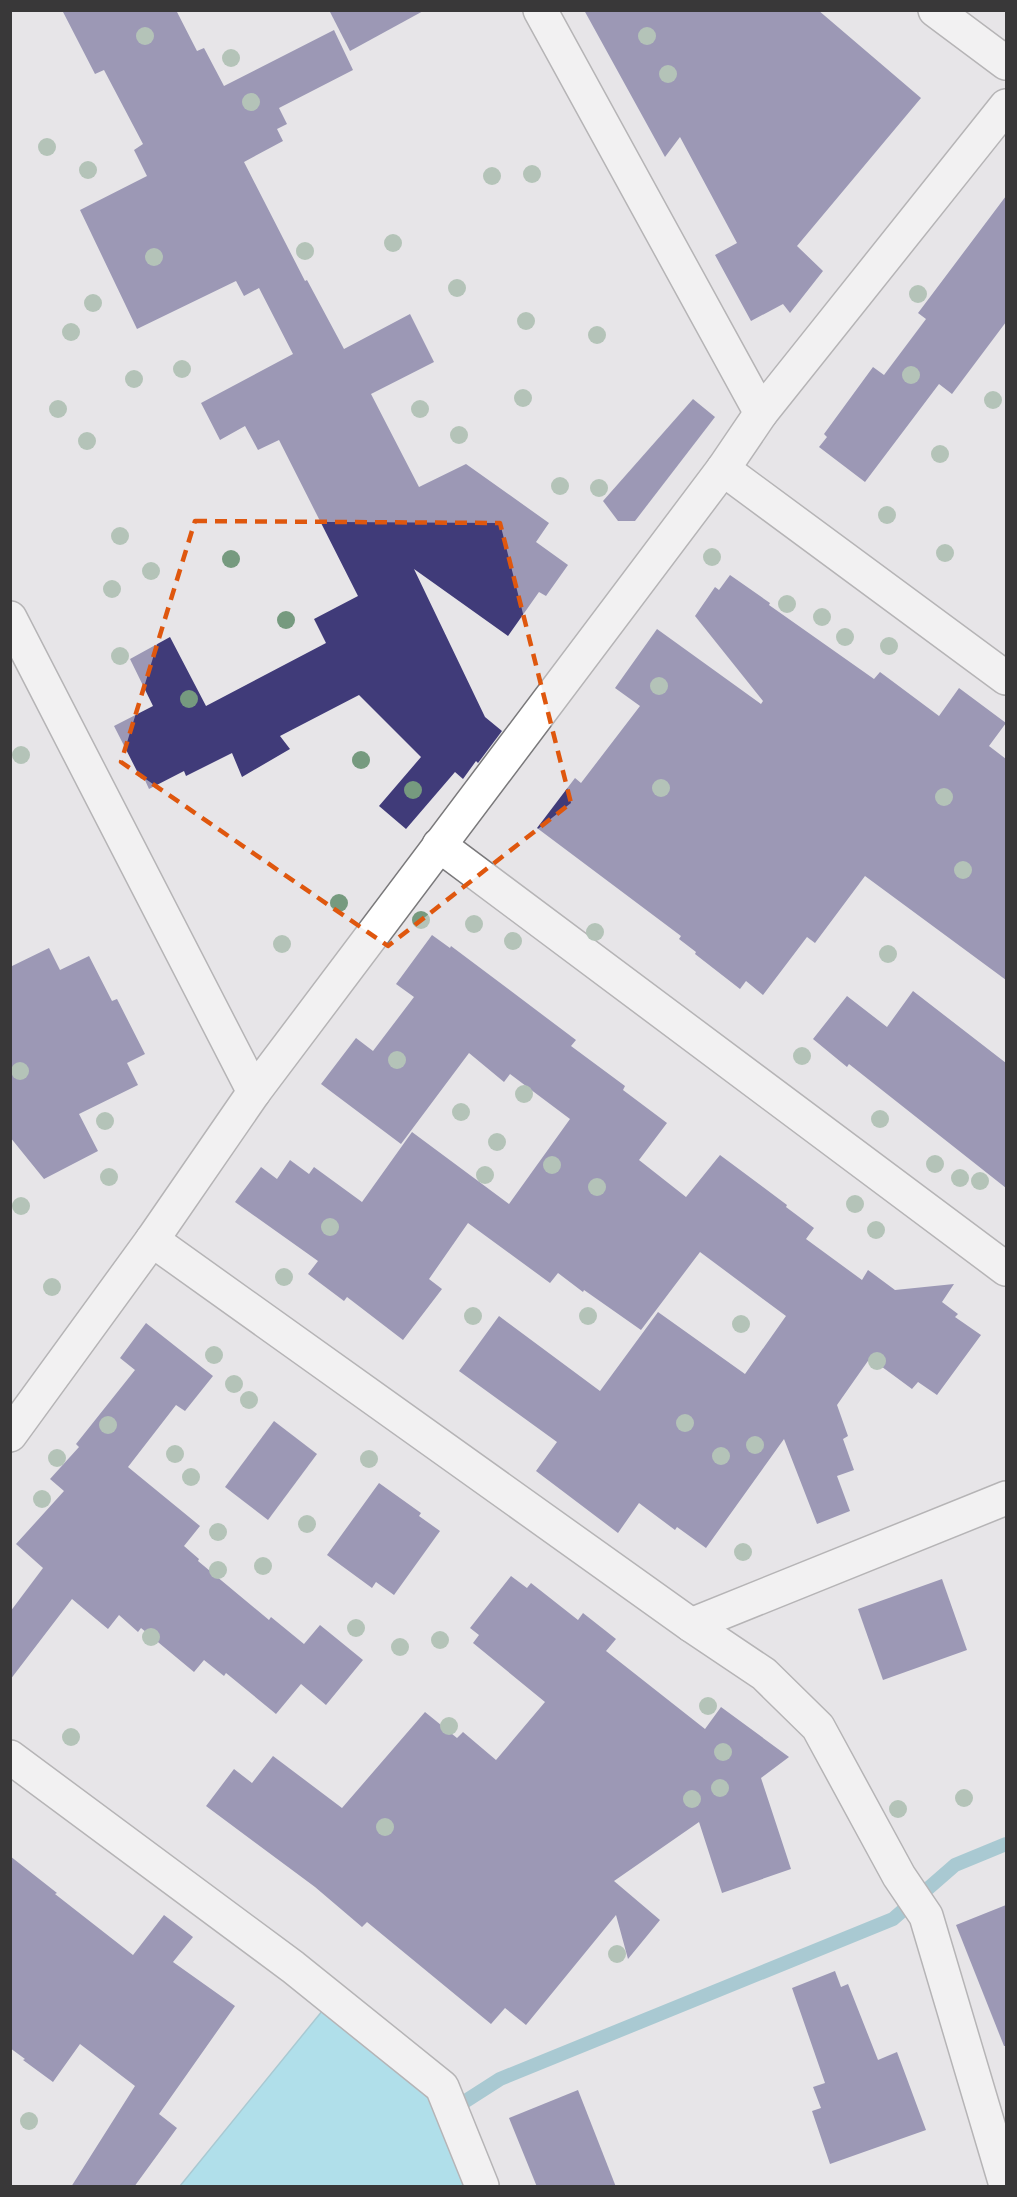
<svg xmlns="http://www.w3.org/2000/svg" width="1017" height="2197" font-family="'Roboto Condensed',sans-serif">
	<style>
		.water { fill: #6ed7ee; stroke: #5ea7b8; stroke-width: 1.5 }
		.lines { fill: none; stroke-linecap: round; stroke-linejoin: round }
		.stream { stroke: #5ea7b8; stroke-width: 14 }
		.building { fill: #403b79 }
		.street-casing { stroke: #7a797b; stroke-width: 36 }
		.street { stroke: #fff; stroke-width: 33 }
		.tree { fill: #769a7f }
		.marked { fill: none; stroke: #df570e; stroke-width: 4.5; stroke-dasharray: 12 8; stroke-linejoin: round }
	</style>
	<rect width="100%" height="100%" fill="#e7e5e8"/>
	<path class="water" d="M 327,2005 L 432,2092 L 470,2186 L 180,2186 Z"/>
	<g class="lines">
		<path class="stream" d="M 450,2111 L 500,2079 L 893,1919 L 955,1865 L 1006,1844"/>
	</g>
	<g class="building">
		<path d="M 62,10 L 176,10 L 197,51 L 204,48 L 224,86 L 334,30 L 353,70 L 279,108 L 287,124 L 277,129 L 283,141 L 244,162 L 305,281 L 307,280 L 344,349 L 410,314 L 434,362 L 371,394 L 419,487 L 466,464 L 549,523 L 536,542 L 568,565 L 546,596 L 539,592 L 508,636 L 414,569 L 485,717 L 502,731 L 478,763 L 476,761 L 463,779 L 455,772 L 406,829 L 379,806 L 421,757 L 359,695 L 280,736 L 290,749 L 242,777 L 232,753 L 186,776 L 184,771 L 149,789 L 144,778 L 141,779 L 114,726 L 153,706 L 130,659 L 170,637 L 206,706 L 326,643 L 314,619 L 358,596 L 279,440 L 258,450 L 245,426 L 220,440 L 201,403 L 293,354 L 259,288 L 244,296 L 236,281 L 137,329 L 80,210 L 147,176 L 134,150 L 143,144 L 104,70 L 95,74 Z"/>
		<path d="M 329,10 L 425,10 L 350,51 Z"/>
		<path d="M 584,10 L 818,10 L 921,98 L 797,246 L 823,271 L 790,313 L 783,304 L 751,321 L 715,255 L 737,243 L 680,137 L 665,157 Z"/>
		<path d="M 1006,196 L 1006,322 L 952,394 L 939,384 L 865,482 L 819,447 L 827,437 L 824,434 L 873,367 L 884,375 L 926,319 L 918,313 Z"/>
		<path d="M 693,399 L 715,417 L 635,521 L 618,521 L 603,501 Z"/>
		<path d="M 730,575 L 770,603 L 769,605 L 874,679 L 880,672 L 939,716 L 959,688 L 1006,723 L 989,746 L 1006,759 L 1006,980 L 865,876 L 815,943 L 807,937 L 763,995 L 746,981 L 740,989 L 695,954 L 696,952 L 679,939 L 681,936 L 537,828 L 575,778 L 581,783 L 640,706 L 615,688 L 657,629 L 761,704 L 763,701 L 695,616 L 715,587 L 719,590 Z"/>
		<path d="M 432,935 L 450,948 L 451,946 L 576,1040 L 571,1046 L 625,1086 L 623,1090 L 667,1123 L 639,1160 L 686,1197 L 720,1155 L 787,1205 L 786,1207 L 814,1228 L 806,1239 L 862,1280 L 868,1270 L 895,1290 L 954,1284 L 942,1302 L 958,1314 L 955,1317 L 981,1335 L 937,1395 L 918,1382 L 912,1389 L 870,1358 L 837,1405 L 848,1436 L 843,1439 L 854,1470 L 837,1476 L 850,1511 L 817,1524 L 784,1439 L 706,1548 L 677,1527 L 675,1530 L 639,1503 L 618,1533 L 536,1471 L 557,1442 L 459,1371 L 499,1316 L 600,1391 L 658,1312 L 745,1374 L 786,1316 L 700,1252 L 641,1330 L 584,1290 L 583,1292 L 558,1273 L 550,1283 L 468,1223 L 429,1279 L 442,1289 L 403,1340 L 347,1297 L 344,1301 L 308,1274 L 318,1261 L 235,1202 L 261,1167 L 277,1179 L 290,1160 L 309,1174 L 314,1167 L 362,1202 L 412,1132 L 509,1204 L 570,1119 L 510,1074 L 504,1082 L 469,1053 L 401,1144 L 321,1084 L 356,1038 L 373,1051 L 414,997 L 396,984 Z"/>
		<path d="M 49,948 L 60,970 L 89,956 L 112,1001 L 117,999 L 145,1054 L 127,1063 L 138,1085 L 79,1114 L 98,1151 L 44,1179 L 10,1137 L 10,967 Z"/>
		<path d="M 913,991 L 1006,1063 L 1006,1188 L 849,1064 L 847,1067 L 813,1039 L 847,996 L 887,1027 Z"/>
		<path d="M 146,1323 L 213,1376 L 185,1411 L 176,1405 L 128,1467 L 200,1526 L 184,1546 L 199,1559 L 198,1561 L 269,1620 L 271,1617 L 304,1644 L 320,1625 L 363,1660 L 326,1705 L 301,1684 L 276,1714 L 226,1673 L 224,1676 L 204,1660 L 194,1672 L 141,1628 L 138,1632 L 119,1615 L 108,1629 L 72,1599 L 10,1680 L 10,1612 L 43,1568 L 16,1544 L 64,1491 L 50,1479 L 79,1447 L 76,1444 L 135,1370 L 120,1358 Z"/>
		<path d="M 274,1421 L 317,1454 L 268,1520 L 225,1487 Z"/>
		<path d="M 379,1483 L 421,1513 L 419,1516 L 440,1531 L 394,1595 L 376,1582 L 372,1588 L 327,1555 Z"/>
		<path d="M 511,1576 L 527,1588 L 531,1583 L 578,1620 L 583,1613 L 616,1639 L 606,1651 L 705,1729 L 721,1707 L 789,1757 L 761,1778 L 791,1869 L 722,1893 L 699,1822 L 614,1881 L 660,1920 L 628,1959 L 616,1915 L 526,2025 L 505,2008 L 491,2024 L 367,1922 L 362,1927 L 315,1887 L 206,1806 L 234,1769 L 252,1783 L 273,1756 L 342,1808 L 425,1712 L 457,1738 L 463,1732 L 496,1760 L 545,1702 L 473,1643 L 479,1635 L 470,1628 Z"/>
		<path d="M 942,1579 L 967,1650 L 883,1680 L 858,1609 Z"/>
		<path d="M 10,1856 L 57,1893 L 55,1894 L 133,1955 L 164,1915 L 193,1937 L 173,1962 L 235,2006 L 159,2114 L 177,2128 L 134,2187 L 71,2187 L 135,2086 L 80,2044 L 53,2082 L 23,2060 L 25,2059 L 10,2048 Z"/>
		<path d="M 1006,1905 L 1006,2046 L 1004,2046 L 956,1925 Z"/>
		<path d="M 835,1971 L 841,1987 L 848,1984 L 878,2060 L 897,2052 L 926,2130 L 830,2164 L 812,2111 L 821,2108 L 813,2087 L 825,2083 L 792,1988 Z"/>
		<path d="M 578,2090 L 616,2187 L 537,2187 L 509,2118 Z"/>
	</g>
	<g class="lines">
		<defs>
			<g id="street">
				<path d="M 540,10 L 761,413"/>
				<path d="M 935,10 L 1006,63"/>
				<path d="M 723,469 L 1006,678"/>
				<path d="M 10,618 L 254,1092"/>
				<path d="M 439,845 L 1006,1269"/>
				<path d="M 152,1240 L 691,1625 L 764,1674 L 818,1727 L 899,1876 L 926,1916 L 1006,2185"/>
				<path d="M 10,1435 L 152,1240 L 254,1092 L 723,469 L 761,413 L 1006,106"/>
				<path d="M 691,1625 L 1006,1498"/>
				<path d="M 10,1757 L 293,1967 L 442,2087 L 482,2186"/>
			</g>
		</defs>
		<use href="#street" class="street-casing"/>
		<use href="#street" class="street"/>
	</g>
	<g class="tree">
		<circle cx="145" cy="36" r="9"/>
		<circle cx="647" cy="36" r="9"/>
		<circle cx="231" cy="58" r="9"/>
		<circle cx="668" cy="74" r="9"/>
		<circle cx="251" cy="102" r="9"/>
		<circle cx="47" cy="147" r="9"/>
		<circle cx="88" cy="170" r="9"/>
		<circle cx="532" cy="174" r="9"/>
		<circle cx="492" cy="176" r="9"/>
		<circle cx="393" cy="243" r="9"/>
		<circle cx="305" cy="251" r="9"/>
		<circle cx="154" cy="257" r="9"/>
		<circle cx="457" cy="288" r="9"/>
		<circle cx="918" cy="294" r="9"/>
		<circle cx="93" cy="303" r="9"/>
		<circle cx="526" cy="321" r="9"/>
		<circle cx="71" cy="332" r="9"/>
		<circle cx="597" cy="335" r="9"/>
		<circle cx="182" cy="369" r="9"/>
		<circle cx="911" cy="375" r="9"/>
		<circle cx="134" cy="379" r="9"/>
		<circle cx="523" cy="398" r="9"/>
		<circle cx="993" cy="400" r="9"/>
		<circle cx="58" cy="409" r="9"/>
		<circle cx="420" cy="409" r="9"/>
		<circle cx="459" cy="435" r="9"/>
		<circle cx="87" cy="441" r="9"/>
		<circle cx="940" cy="454" r="9"/>
		<circle cx="560" cy="486" r="9"/>
		<circle cx="599" cy="488" r="9"/>
		<circle cx="887" cy="515" r="9"/>
		<circle cx="120" cy="536" r="9"/>
		<circle cx="945" cy="553" r="9"/>
		<circle cx="712" cy="557" r="9"/>
		<circle cx="231" cy="559" r="9"/>
		<circle cx="151" cy="571" r="9"/>
		<circle cx="112" cy="589" r="9"/>
		<circle cx="787" cy="604" r="9"/>
		<circle cx="822" cy="617" r="9"/>
		<circle cx="286" cy="620" r="9"/>
		<circle cx="845" cy="637" r="9"/>
		<circle cx="889" cy="646" r="9"/>
		<circle cx="120" cy="656" r="9"/>
		<circle cx="659" cy="686" r="9"/>
		<circle cx="189" cy="699" r="9"/>
		<circle cx="21" cy="755" r="9"/>
		<circle cx="361" cy="760" r="9"/>
		<circle cx="661" cy="788" r="9"/>
		<circle cx="413" cy="790" r="9"/>
		<circle cx="944" cy="797" r="9"/>
		<circle cx="963" cy="870" r="9"/>
		<circle cx="339" cy="903" r="9"/>
		<circle cx="421" cy="920" r="9"/>
		<circle cx="474" cy="924" r="9"/>
		<circle cx="595" cy="932" r="9"/>
		<circle cx="513" cy="941" r="9"/>
		<circle cx="282" cy="944" r="9"/>
		<circle cx="888" cy="954" r="9"/>
		<circle cx="802" cy="1056" r="9"/>
		<circle cx="397" cy="1060" r="9"/>
		<circle cx="20" cy="1071" r="9"/>
		<circle cx="524" cy="1094" r="9"/>
		<circle cx="461" cy="1112" r="9"/>
		<circle cx="880" cy="1119" r="9"/>
		<circle cx="105" cy="1121" r="9"/>
		<circle cx="497" cy="1142" r="9"/>
		<circle cx="935" cy="1164" r="9"/>
		<circle cx="552" cy="1165" r="9"/>
		<circle cx="485" cy="1175" r="9"/>
		<circle cx="109" cy="1177" r="9"/>
		<circle cx="960" cy="1178" r="9"/>
		<circle cx="980" cy="1181" r="9"/>
		<circle cx="597" cy="1187" r="9"/>
		<circle cx="855" cy="1204" r="9"/>
		<circle cx="21" cy="1206" r="9"/>
		<circle cx="330" cy="1227" r="9"/>
		<circle cx="876" cy="1230" r="9"/>
		<circle cx="284" cy="1277" r="9"/>
		<circle cx="52" cy="1287" r="9"/>
		<circle cx="473" cy="1316" r="9"/>
		<circle cx="588" cy="1316" r="9"/>
		<circle cx="741" cy="1324" r="9"/>
		<circle cx="214" cy="1355" r="9"/>
		<circle cx="877" cy="1361" r="9"/>
		<circle cx="234" cy="1384" r="9"/>
		<circle cx="249" cy="1400" r="9"/>
		<circle cx="685" cy="1423" r="9"/>
		<circle cx="108" cy="1425" r="9"/>
		<circle cx="755" cy="1445" r="9"/>
		<circle cx="175" cy="1454" r="9"/>
		<circle cx="721" cy="1456" r="9"/>
		<circle cx="57" cy="1458" r="9"/>
		<circle cx="369" cy="1459" r="9"/>
		<circle cx="191" cy="1477" r="9"/>
		<circle cx="42" cy="1499" r="9"/>
		<circle cx="307" cy="1524" r="9"/>
		<circle cx="218" cy="1532" r="9"/>
		<circle cx="743" cy="1552" r="9"/>
		<circle cx="263" cy="1566" r="9"/>
		<circle cx="218" cy="1570" r="9"/>
		<circle cx="356" cy="1628" r="9"/>
		<circle cx="151" cy="1637" r="9"/>
		<circle cx="440" cy="1640" r="9"/>
		<circle cx="400" cy="1647" r="9"/>
		<circle cx="708" cy="1706" r="9"/>
		<circle cx="449" cy="1726" r="9"/>
		<circle cx="71" cy="1737" r="9"/>
		<circle cx="723" cy="1752" r="9"/>
		<circle cx="720" cy="1788" r="9"/>
		<circle cx="964" cy="1798" r="9"/>
		<circle cx="692" cy="1799" r="9"/>
		<circle cx="898" cy="1809" r="9"/>
		<circle cx="385" cy="1827" r="9"/>
		<circle cx="617" cy="1954" r="9"/>
		<circle cx="29" cy="2121" r="9"/>
	</g>
	<path d="M0 0H1017V2197H0ZM 195,521 L 500,523 L 571,803 L 388,946 L 121,762 Z" fill="#e7e5e8" fill-opacity=".55" fill-rule="evenodd"/>
	<path class="marked" d="M 195,521 L 500,523 L 571,803 L 388,946 L 121,762 Z"/>
	<rect width="1017" height="2197" fill="none" stroke="#393839" stroke-width="24"/>
</svg>
